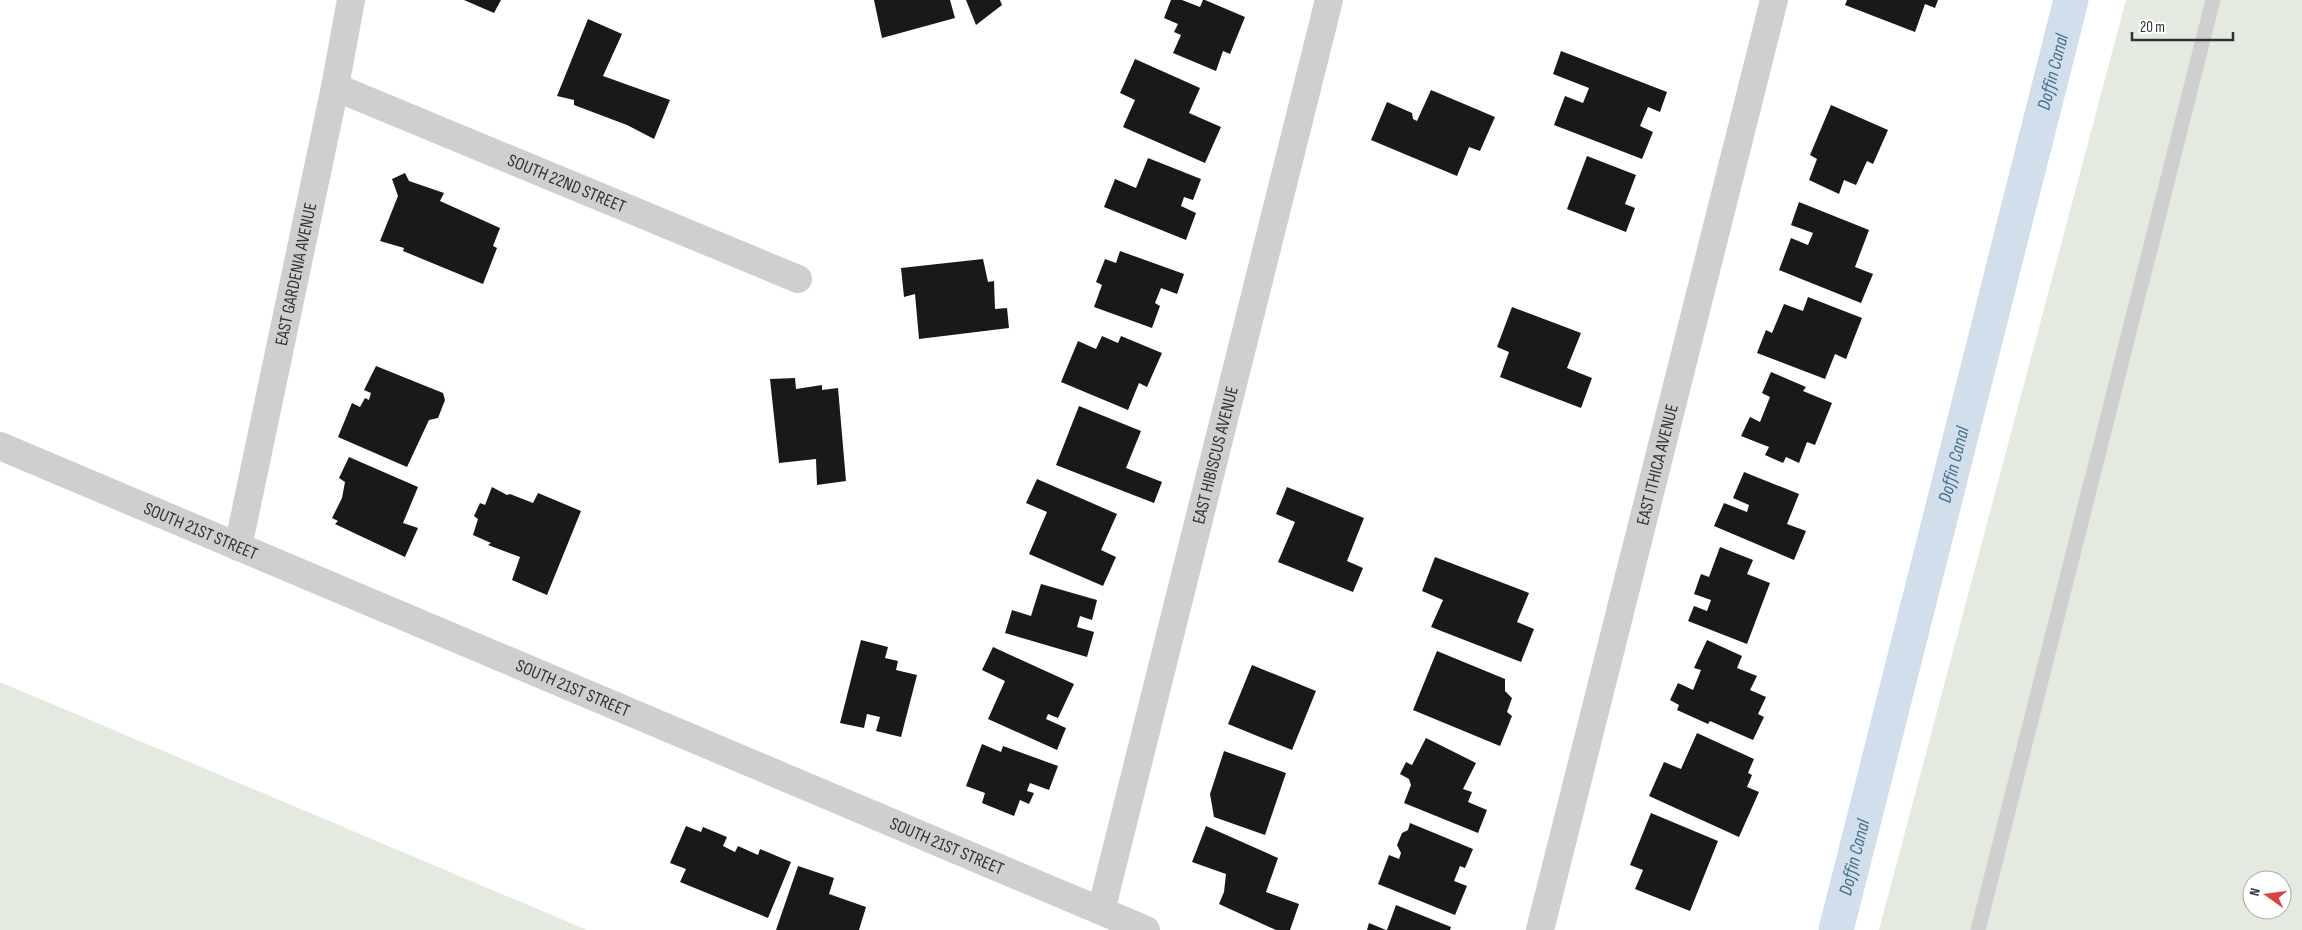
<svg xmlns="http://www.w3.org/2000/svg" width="2302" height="930" font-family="'Sofia Sans Condensed',sans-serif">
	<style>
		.green { fill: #e4eadf; fill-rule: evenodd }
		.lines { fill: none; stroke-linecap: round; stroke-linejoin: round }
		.canal { stroke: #d0dfeb; stroke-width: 35 }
		.building { fill: #191919 }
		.lane { stroke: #cfcfcf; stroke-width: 15 }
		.street { stroke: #cfcfcf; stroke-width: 28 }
		.labels { text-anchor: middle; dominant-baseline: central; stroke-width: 5; stroke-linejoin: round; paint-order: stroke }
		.street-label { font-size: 18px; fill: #323232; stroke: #fff }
		.water-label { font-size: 19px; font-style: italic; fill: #446f90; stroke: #fff }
	</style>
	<rect width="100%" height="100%" fill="#fff"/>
	<g class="green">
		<path d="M 2126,0 L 2302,0 L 2302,930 L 1879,930 ZM 2252,880 L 2282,880 L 2282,910 L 2252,910 Z"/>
		<path d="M 0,682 L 587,930 L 0,930 Z"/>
	</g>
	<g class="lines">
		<path class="canal" id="s1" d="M 1836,930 L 2071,0"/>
	</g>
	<g class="building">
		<path d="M 464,0 L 501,0 L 494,13 Z"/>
		<path d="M 874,0 L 950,0 L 955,18 L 882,38 Z"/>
		<path d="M 966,0 L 1000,0 L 1002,5 L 976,25 Z"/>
		<path d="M 1171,0 L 1182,0 L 1200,7 L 1203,0 L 1205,0 L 1245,17 L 1230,54 L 1223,51 L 1216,71 L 1173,53 L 1181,35 L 1174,32 L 1178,24 L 1164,18 Z"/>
		<path d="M 1847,0 L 1938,0 L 1935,8 L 1925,4 L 1915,32 L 1845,5 Z"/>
		<path d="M 588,19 L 622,34 L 603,76 L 670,100 L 654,139 L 627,125 L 574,105 L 574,100 L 557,96 Z"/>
		<path d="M 1561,51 L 1667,92 L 1660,112 L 1648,107 L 1640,126 L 1653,132 L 1642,159 L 1554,125 L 1565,96 L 1583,103 L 1589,88 L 1553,74 Z"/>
		<path d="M 1135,59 L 1200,88 L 1189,113 L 1221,127 L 1205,163 L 1123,127 L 1135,100 L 1120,93 Z"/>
		<path d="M 1431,90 L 1495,117 L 1480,151 L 1469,147 L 1457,176 L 1371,140 L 1387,102 L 1412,113 L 1413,119 L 1417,121 Z"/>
		<path d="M 1831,105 L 1888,130 L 1873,164 L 1867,161 L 1856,185 L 1844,180 L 1839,194 L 1809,180 L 1817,159 L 1810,155 Z"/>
		<path d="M 1587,156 L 1636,175 L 1625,204 L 1635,208 L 1626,232 L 1567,209 Z"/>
		<path d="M 1148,158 L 1201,179 L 1193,200 L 1184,197 L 1181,206 L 1196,213 L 1186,240 L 1104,207 L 1115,179 L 1136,188 Z"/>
		<path d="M 405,173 L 409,181 L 444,193 L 440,201 L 500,228 L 493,246 L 497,248 L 483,284 L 403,251 L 404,248 L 380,241 L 398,196 L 392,179 Z"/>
		<path d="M 1799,202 L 1869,230 L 1855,267 L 1873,274 L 1861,303 L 1779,270 L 1791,238 L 1808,245 L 1813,233 L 1791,225 Z"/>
		<path d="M 1120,251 L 1184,274 L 1177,294 L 1161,288 L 1155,303 L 1160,306 L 1152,328 L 1094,307 L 1102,285 L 1096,282 L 1105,259 L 1116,263 Z"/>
		<path d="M 983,259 L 988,282 L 994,281 L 995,309 L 1007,308 L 1009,328 L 919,339 L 915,294 L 904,297 L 901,268 Z"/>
		<path d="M 1808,297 L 1862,318 L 1846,359 L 1835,354 L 1825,379 L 1757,353 L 1766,330 L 1772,333 L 1784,304 L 1803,311 Z"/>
		<path d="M 1512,307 L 1581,333 L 1567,368 L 1592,378 L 1581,408 L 1500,377 L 1509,352 L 1497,347 Z"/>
		<path d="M 1102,336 L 1118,343 L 1121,336 L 1162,353 L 1147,387 L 1139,383 L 1128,410 L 1061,382 L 1078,341 L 1096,349 Z"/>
		<path d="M 376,366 L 443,393 L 445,400 L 438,418 L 429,420 L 407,467 L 338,437 L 352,403 L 360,407 L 365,398 L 369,400 L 371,393 L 364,390 Z"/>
		<path d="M 1771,372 L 1806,387 L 1803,391 L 1832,403 L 1815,445 L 1807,442 L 1799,463 L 1786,457 L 1783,463 L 1765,455 L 1769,447 L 1741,436 L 1750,417 L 1760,422 L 1770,397 L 1762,393 Z"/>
		<path d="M 795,378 L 796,389 L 822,385 L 822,390 L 838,388 L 846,481 L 817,485 L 816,459 L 779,463 L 770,379 Z"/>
		<path d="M 1079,406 L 1141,431 L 1126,468 L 1162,482 L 1154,503 L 1056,465 Z"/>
		<path d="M 349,457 L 418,487 L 403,523 L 418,528 L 405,557 L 335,524 L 338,521 L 332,518 L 342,498 L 345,482 L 339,478 Z"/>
		<path d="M 1744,472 L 1799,494 L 1787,524 L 1806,531 L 1794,560 L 1714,526 L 1724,503 L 1747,512 L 1749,505 L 1733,498 Z"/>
		<path d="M 1037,479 L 1117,514 L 1101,550 L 1116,557 L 1103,586 L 1029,554 L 1047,512 L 1026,503 Z"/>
		<path d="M 492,487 L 507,495 L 510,494 L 533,503 L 538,493 L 581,511 L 547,595 L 512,580 L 520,557 L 488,545 L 491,543 L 473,535 L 478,519 L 474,516 L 480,503 L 485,505 Z"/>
		<path d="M 1287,487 L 1364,518 L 1347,561 L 1363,568 L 1353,592 L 1278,562 L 1295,522 L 1276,514 Z"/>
		<path d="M 1720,547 L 1753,560 L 1747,574 L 1770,583 L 1747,644 L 1688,621 L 1694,606 L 1707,611 L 1711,600 L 1694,594 L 1701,574 L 1709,577 Z"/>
		<path d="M 1435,557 L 1529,593 L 1517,622 L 1534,629 L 1521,662 L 1431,627 L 1443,600 L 1422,591 Z"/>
		<path d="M 1041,584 L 1097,600 L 1092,620 L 1080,616 L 1077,627 L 1094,632 L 1087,657 L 1005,633 L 1012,610 L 1031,616 Z"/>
		<path d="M 861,640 L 888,647 L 885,658 L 898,661 L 896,670 L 917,675 L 901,737 L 876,731 L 880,717 L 867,714 L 864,728 L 840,723 Z"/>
		<path d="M 1707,640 L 1742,656 L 1737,668 L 1757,676 L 1750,690 L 1766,697 L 1758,714 L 1764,717 L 1753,740 L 1710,721 L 1708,724 L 1677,710 L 1679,705 L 1670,700 L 1678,683 L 1693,690 L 1701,670 L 1694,668 Z"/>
		<path d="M 993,647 L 1074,684 L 1058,718 L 1048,714 L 1046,719 L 1066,728 L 1057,750 L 988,719 L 1005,681 L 982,670 Z"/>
		<path d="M 1437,651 L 1505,679 L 1505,691 L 1512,698 L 1507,712 L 1512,716 L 1500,746 L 1413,710 Z"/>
		<path d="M 1252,665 L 1316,691 L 1292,750 L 1228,724 Z"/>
		<path d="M 1697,733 L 1754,759 L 1748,773 L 1752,775 L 1747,787 L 1759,792 L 1739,837 L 1649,796 L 1664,762 L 1681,769 Z"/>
		<path d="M 1426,738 L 1476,763 L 1463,789 L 1472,792 L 1468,802 L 1487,810 L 1478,833 L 1404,803 L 1411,785 L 1409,779 L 1400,774 L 1406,762 L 1412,765 Z"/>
		<path d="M 982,744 L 1001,752 L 1003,746 L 1058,766 L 1049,790 L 1030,783 L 1027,791 L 1034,793 L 1029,804 L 1020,800 L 1014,816 L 982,803 L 985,793 L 966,786 Z"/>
		<path d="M 1224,751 L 1286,773 L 1265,835 L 1214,817 L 1210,794 Z"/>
		<path d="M 1651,813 L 1718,841 L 1690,911 L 1635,889 L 1643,870 L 1630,865 Z"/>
		<path d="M 1410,823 L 1473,849 L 1465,868 L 1460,866 L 1454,881 L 1467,886 L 1455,915 L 1378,884 L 1389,855 L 1399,859 L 1401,853 L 1397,845 L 1402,833 L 1408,830 Z"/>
		<path d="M 686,826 L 701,832 L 703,827 L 727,837 L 723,846 L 735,852 L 738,846 L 758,855 L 760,849 L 791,862 L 768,918 L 680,882 L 686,869 L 670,863 Z"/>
		<path d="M 1206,826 L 1278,858 L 1266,892 L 1299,904 L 1290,930 L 1276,930 L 1219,904 L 1224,892 L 1226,874 L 1192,862 Z"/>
		<path d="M 798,866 L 834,878 L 829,894 L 866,907 L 859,930 L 776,930 Z"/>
		<path d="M 1396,905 L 1451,927 L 1450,930 L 1387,930 Z"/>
		<path d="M 1369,923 L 1386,930 L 1367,930 Z"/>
	</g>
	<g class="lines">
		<path class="lane" d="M 1978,930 L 2213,0"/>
		<g class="street">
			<path id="s2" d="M 335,87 L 798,279"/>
			<path id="s3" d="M 0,446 L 1146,930"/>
			<path id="s4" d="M 238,547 L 335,87 L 351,0"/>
			<path id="s5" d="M 1101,911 L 1329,0"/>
			<path id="s6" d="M 1540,930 L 1774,0"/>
		</g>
	</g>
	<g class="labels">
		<g class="street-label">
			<text stroke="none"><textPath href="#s2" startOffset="251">SOUTH 22ND STREET</textPath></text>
			<text stroke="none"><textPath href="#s4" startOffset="279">EAST GARDENIA AVENUE</textPath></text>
			<text stroke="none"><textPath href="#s5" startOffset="470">EAST HIBISCUS AVENUE</textPath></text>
			<text stroke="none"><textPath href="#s6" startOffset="480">EAST ITHICA AVENUE</textPath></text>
			<text stroke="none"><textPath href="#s3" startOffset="218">SOUTH 21ST STREET</textPath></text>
			<text stroke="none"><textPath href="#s3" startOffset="622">SOUTH 21ST STREET</textPath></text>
			<text stroke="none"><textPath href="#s3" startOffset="1028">SOUTH 21ST STREET</textPath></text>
		</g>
		<g class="water-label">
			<text stroke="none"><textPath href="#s1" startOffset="885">Doffin Canal</textPath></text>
			<text stroke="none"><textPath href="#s1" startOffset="480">Doffin Canal</textPath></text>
			<text stroke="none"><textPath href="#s1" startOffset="75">Doffin Canal</textPath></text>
		</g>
	</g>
	<g transform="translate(2267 895) rotate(284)"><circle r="24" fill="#ffffff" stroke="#adadad"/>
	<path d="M0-4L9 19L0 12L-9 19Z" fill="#da4346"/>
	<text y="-8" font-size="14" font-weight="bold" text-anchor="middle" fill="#323232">N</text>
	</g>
	<path d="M2132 32v8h101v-8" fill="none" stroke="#323232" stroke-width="2.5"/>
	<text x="2140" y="32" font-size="15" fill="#323232" stroke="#ffffff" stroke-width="4" paint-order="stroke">20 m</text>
</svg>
